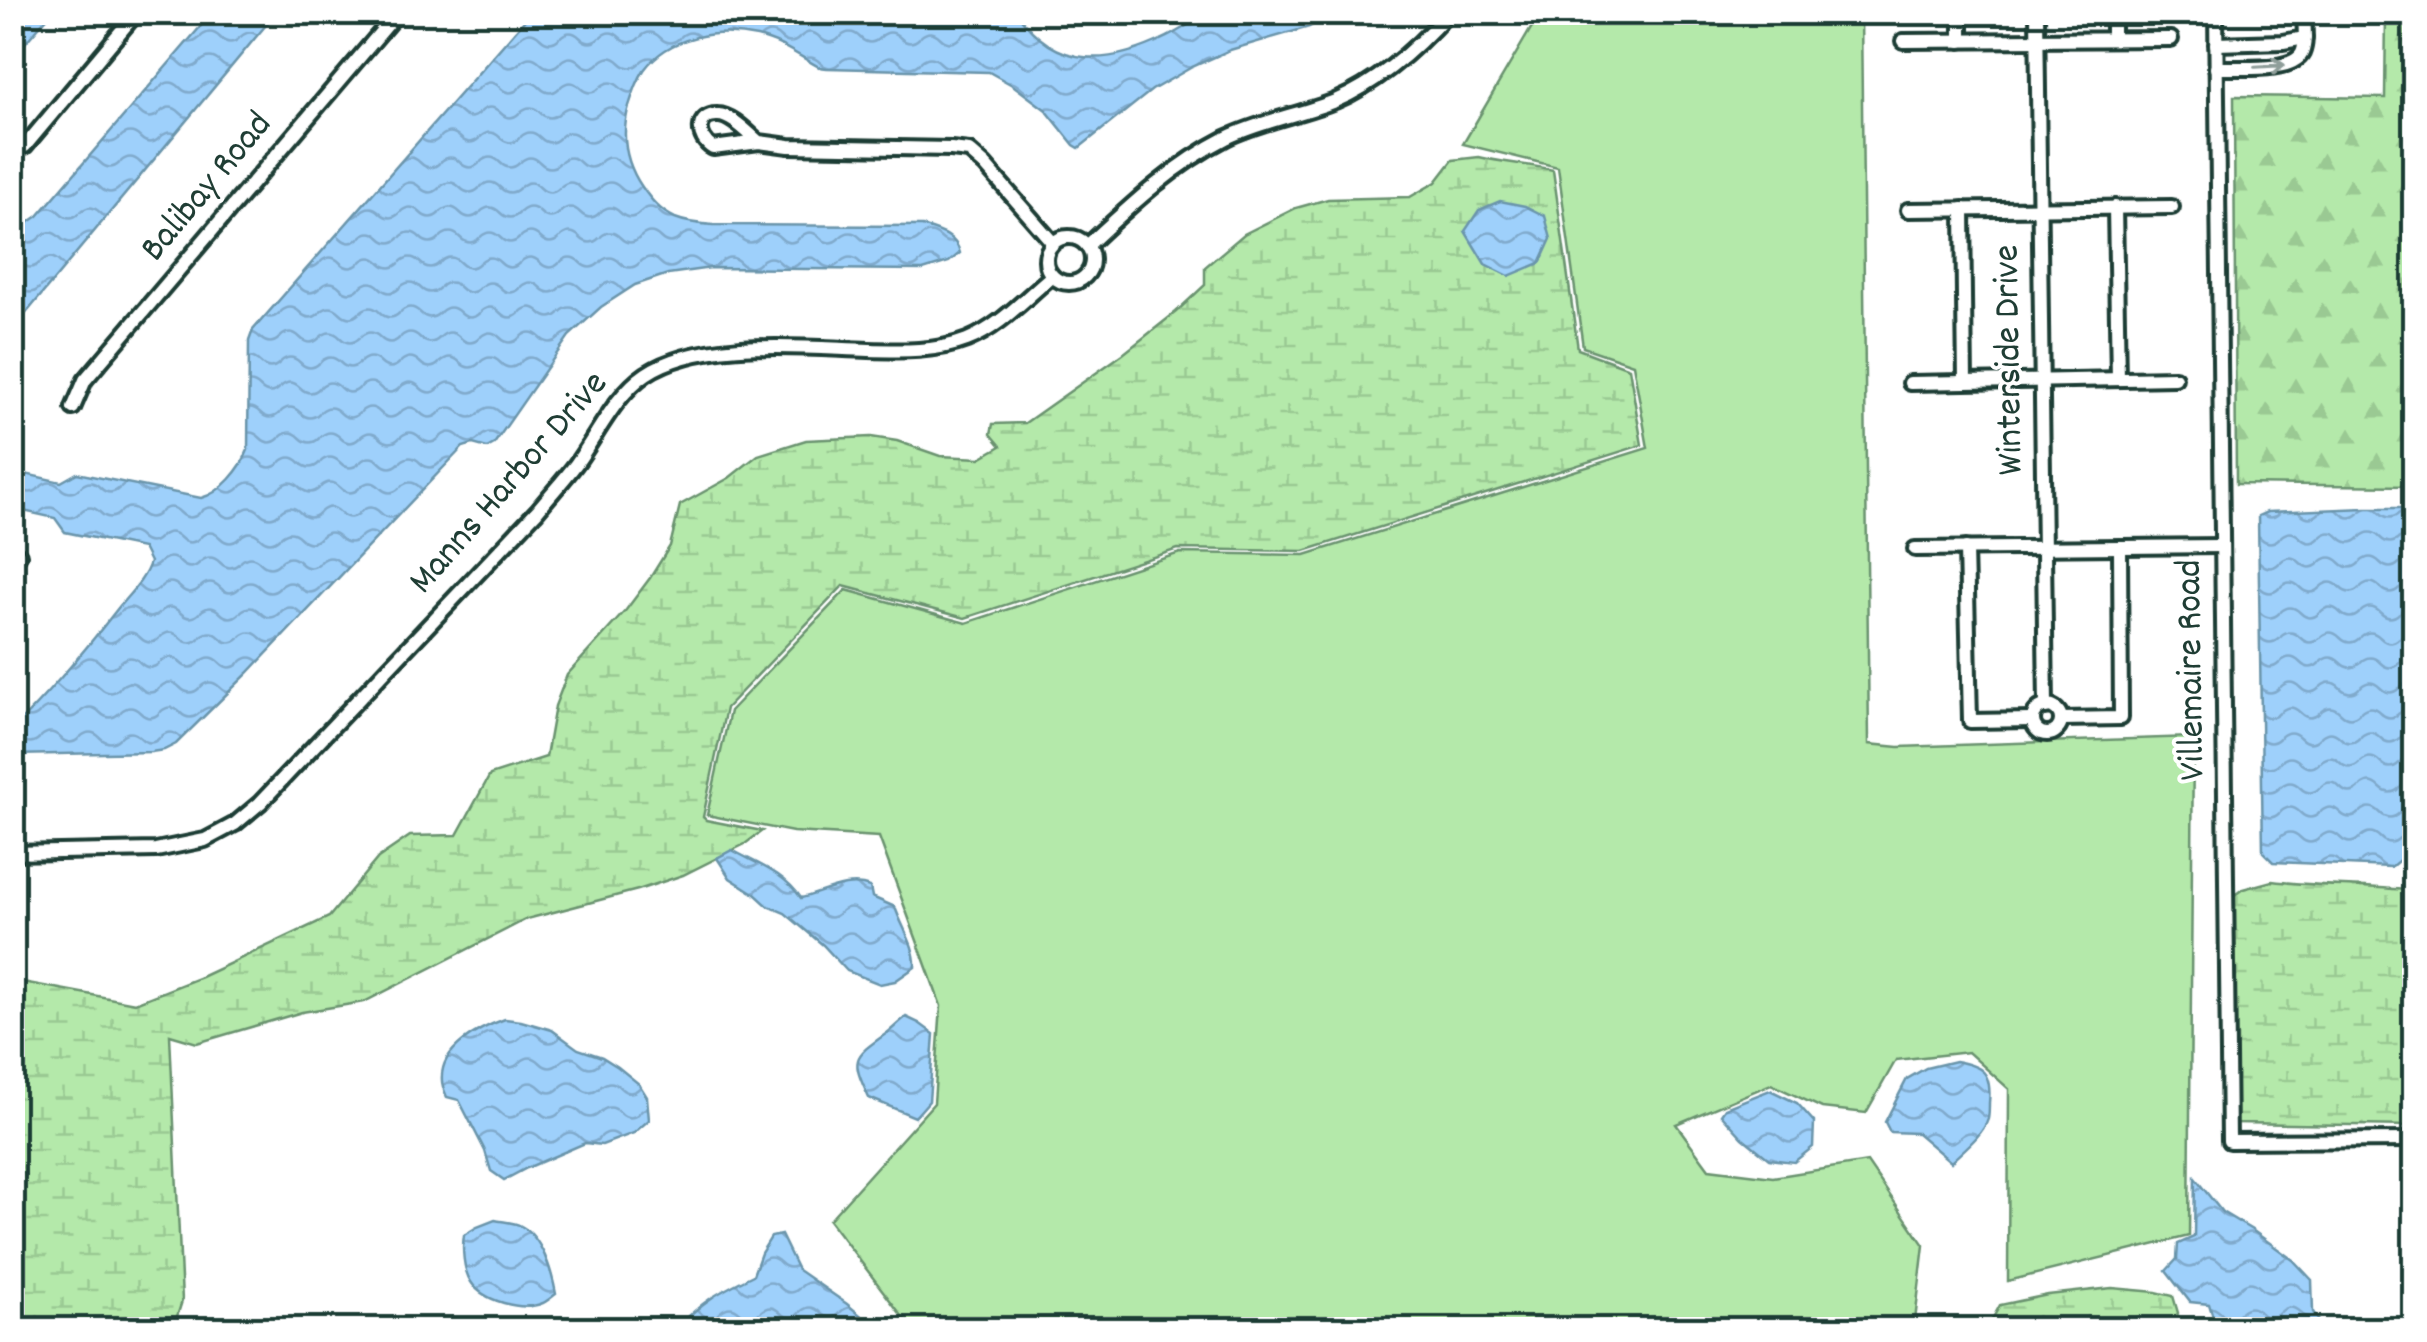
<svg xmlns="http://www.w3.org/2000/svg" width="2427" height="1342" font-family="Dekko,sans-serif">
	<style>
		.grass { fill: #b4e9aa; stroke: #6a936f; stroke-width: 2.5 }
		.forest { fill: url(#forest-firs); stroke: #6a936f; stroke-width: 2.5 }
		.wetland { fill: url(#wetland-marsh); stroke: #6a936f; stroke-width: 2.5 }
		.water { fill: url(#water-waves); stroke: #6b95ab; stroke-width: 2.5 }
		.lines { fill: none; stroke-linecap: round; stroke-linejoin: round }
		.minor-casing { stroke: #1f3d34; stroke-width: 20 }
		.minor { stroke: #fff; stroke-width: 12 }
		.oneway { stroke: #8f9e9a }
		.labels { text-anchor: middle; dominant-baseline: central; stroke-width: 8; stroke-linejoin: round; paint-order: stroke }
		.street-label { font-size: 38px; fill: #1f3d34; stroke: #fff }
	</style>
	<defs>
		<pattern id="forest-firs" width="22" height="20" patternUnits="userSpaceOnUse" patternTransform="scale(2.5)"><rect width="22" height="20" fill="#b4e9aa"/><path d="M5 1l3.5 6h-7zM16 11l3.5 6h-7z" fill="#9ac993"/></pattern>
		<pattern id="wetland-marsh" width="20" height="14" patternUnits="userSpaceOnUse" patternTransform="scale(2.5)"><rect width="20" height="14" fill="#b4e9aa"/><path d="M1 5h8M5 5V1M11 12h8M15 12V8" fill="none" stroke="#9ac993"/></pattern>
		<pattern id="water-waves" width="16" height="10" patternUnits="userSpaceOnUse" patternTransform="scale(2.5)"><rect width="16" height="10" fill="#9ed0fb"/><path d="M0 5q4-4 8 0t8 0" fill="none" stroke="#80aacc"/></pattern>
	</defs>
	<rect width="100%" height="100%" fill="#fff"/>
	<filter id="ink" filterUnits="userSpaceOnUse"><feTurbulence type="fractalNoise" baseFrequency=".01" numOctaves="2"/><feDisplacementMap in="SourceGraphic" scale="20" xChannelSelector="R" yChannelSelector="G"/><feConvolveMatrix kernelMatrix="1 2 1 2 8 2 1 2 1" color-interpolation-filters="sRGB"/></filter>
	<g filter="url(#ink)">
		<path class="grass" d="M 1540,13 L 1861,13 L 1869,744 L 1899,747 L 2193,737 L 2189,1236 L 2008,1281 L 2009,1089 L 1968,1052 L 1896,1060 L 1866,1113 L 1822,1108 L 1771,1084 L 1676,1124 L 1709,1169 L 1773,1177 L 1867,1162 L 1924,1245 L 1914,1329 L 912,1329 L 829,1220 L 934,1103 L 941,1006 L 879,837 L 793,832 L 707,815 L 730,711 L 846,590 L 966,623 L 1180,553 L 1305,555 L 1648,448 L 1633,364 L 1583,347 L 1558,167 L 1463,144 Z"/>
		<path class="forest" d="M 2386,13 L 2414,13 L 2414,486 L 2236,484 L 2234,96 L 2385,98 Z"/>
		<g class="wetland">
			<path d="M 1479,157 C 1504,163 1528,164 1553,170 L 1578,349 L 1629,368 L 1642,445 L 1304,551 L 1178,549 L 965,618 L 843,586 L 726,708 L 703,817 L 706,820 L 762,831 L 745,844 L 683,875 L 638,890 L 527,919 L 364,1002 L 302,1012 L 197,1043 L 170,1035 L 182,1301 L 173,1329 L 13,1329 L 12,980 L 135,1003 L 201,977 L 329,917 L 378,858 L 410,836 L 457,835 L 490,775 L 546,757 L 555,706 L 567,675 L 626,610 L 650,578 L 670,546 L 680,505 L 729,478 L 758,455 L 806,440 L 871,437 L 897,441 L 940,456 L 980,458 L 1001,446 L 991,434 L 993,424 L 1025,423 L 1123,354 L 1176,312 L 1205,285 L 1205,267 L 1244,234 L 1296,208 L 1328,199 L 1410,197 L 1436,182 L 1453,160 Z"/>
			<path d="M 2272,881 C 2319,887 2367,885 2414,891 L 2414,1126 L 2235,1123 L 2232,897 L 2243,889 Z"/>
			<path d="M 2112,1288 L 2156,1292 L 2173,1296 L 2178,1313 L 2173,1329 L 1987,1329 L 2000,1305 L 2048,1295 Z"/>
		</g>
		<g class="water">
			<path d="M 13,12 L 51,13 L 13,57 L 12,13 Z"/>
			<path d="M 213,12 L 276,13 L 13,329 L 13,227 L 22,227 L 38,216 Z"/>
			<path d="M 531,13 L 1017,13 C 1057,71 1110,65 1167,37 C 1183,29 1199,16 1216,13 C 1226,11 1238,12 1248,12 C 1276,12 1305,12 1333,13 L 1309,27 L 1230,50 L 1192,67 L 1152,90 L 1079,148 L 1074,145 L 1046,110 L 1014,86 L 989,72 L 827,68 L 819,67 C 799,56 781,42 757,37 C 718,28 669,36 644,70 C 637,81 633,93 629,106 C 621,134 625,162 642,187 C 651,200 660,211 675,218 C 687,223 700,224 713,225 L 922,226 C 938,231 956,235 960,253 L 949,262 L 923,270 L 711,268 L 668,274 L 635,285 L 601,307 L 569,336 L 494,444 L 487,448 L 473,444 L 463,447 L 248,673 L 176,744 L 164,750 L 151,752 L 13,755 L 13,728 C 51,692 86,649 118,608 C 130,593 145,579 150,562 L 143,548 L 65,532 L 55,518 L 19,510 L 13,513 L 13,459 L 15,459 L 25,474 L 61,482 L 77,473 L 201,498 C 221,493 241,469 248,450 L 249,341 L 253,330 Z"/>
			<path d="M 1500,201 L 1525,206 L 1545,216 L 1551,239 L 1540,263 L 1509,276 L 1485,264 L 1465,231 L 1479,210 Z"/>
			<path d="M 2366,508 L 2414,508 L 2414,841 L 2403,857 L 2391,867 L 2273,862 L 2263,852 L 2258,516 L 2267,512 Z"/>
			<path d="M 732,850 C 759,865 783,872 801,898 C 823,893 848,878 870,887 L 872,897 L 895,907 C 902,928 916,946 915,967 L 895,981 L 880,984 L 847,971 L 823,945 L 785,913 L 768,906 L 755,894 L 730,878 L 717,858 Z"/>
			<path d="M 906,1017 L 919,1023 L 934,1034 L 929,1101 L 915,1117 L 869,1098 C 850,1058 853,1057 887,1033 C 894,1028 899,1022 906,1017 Z"/>
			<path d="M 505,1019 L 521,1021 L 552,1030 L 578,1049 L 602,1057 L 618,1067 L 639,1084 L 647,1097 L 649,1120 L 634,1133 L 602,1145 L 585,1143 L 527,1168 L 504,1180 L 491,1171 L 485,1151 L 459,1100 L 447,1097 C 445,1092 442,1086 442,1081 C 439,1048 480,1028 505,1019 Z"/>
			<path d="M 1955,1061 C 1983,1066 1992,1072 1989,1103 C 1989,1108 1989,1114 1988,1119 C 1983,1135 1963,1150 1951,1162 L 1917,1133 L 1890,1132 L 1885,1122 L 1907,1079 L 1926,1068 Z"/>
			<path d="M 1770,1090 L 1797,1103 L 1814,1122 L 1813,1147 L 1794,1162 L 1769,1159 L 1743,1138 L 1721,1114 L 1725,1108 Z"/>
			<path d="M 2195,1178 L 2222,1212 L 2252,1230 L 2293,1260 L 2312,1280 L 2313,1312 L 2324,1329 L 2214,1329 L 2214,1320 L 2209,1304 L 2190,1302 L 2166,1271 L 2177,1259 L 2178,1244 L 2194,1237 Z"/>
			<path d="M 495,1220 C 503,1222 514,1222 521,1226 C 542,1237 552,1272 556,1294 C 553,1296 546,1302 543,1303 C 522,1312 483,1301 471,1282 C 463,1270 462,1248 464,1235 L 477,1227 Z"/>
			<path d="M 781,1235 L 798,1270 L 847,1304 L 877,1329 L 676,1329 C 702,1301 719,1292 753,1275 L 761,1253 L 771,1237 Z"/>
		</g>
		<g class="lines">
			<defs>
				<g id="minor">
					<path d="M 1961,12 L 1961,41"/>
					<path d="M 2037,12 L 2046,707"/>
					<path d="M 2113,12 L 2113,39"/>
					<path d="M 2216,12 L 2229,1141 L 2414,1140"/>
					<path d="M 1903,41 L 2171,39"/>
					<path d="M 2216,44 L 2283,42 L 2305,38"/>
					<path d="M 2216,68 C 2237,67 2292,73 2302,53 C 2307,42 2304,25 2304,12"/>
					<path d="M 759,142 C 749,134 732,115 718,115 C 696,114 696,138 713,148 L 759,142 L 789,146 L 951,149 L 969,151 L 985,165 L 1053,243"/>
					<path d="M 25,146 L 137,12"/>
					<path d="M 2115,207 L 2118,379"/>
					<path d="M 1963,209 L 1965,382"/>
					<path d="M 1908,210 L 2172,207"/>
					<circle cx="1069" cy="260" r="23"/>
					<path d="M 1087,246 C 1130,206 1173,165 1226,138 C 1261,121 1299,115 1335,101 C 1380,82 1417,48 1449,12"/>
					<path d="M 1910,383 L 2175,378"/>
					<path d="M 73,408 L 85,380 L 398,12"/>
					<path d="M 1966,548 L 1970,721 L 2033,720"/>
					<path d="M 1915,549 L 2222,546"/>
					<path d="M 12,558 L 19,555"/>
					<circle cx="2047" cy="720" r="14"/>
					<path d="M 2061,719 L 2121,718 L 2120,547"/>
					<path d="M 12,853 L 156,850 L 205,840 L 235,824 L 260,803 L 537,511 C 550,495 564,480 576,464 C 598,434 615,395 646,374 C 702,337 803,348 869,350 C 902,351 936,352 967,340 C 1000,327 1025,298 1052,276"/>
				</g>
			</defs>
			<use href="#minor" class="minor-casing"/>
			<use href="#minor" class="minor"/>
		</g>
		<defs><path id="oneway-shaft" d="M-6 0H5M1.5-3L5.5 0L1.5 3" fill="none" stroke-width="1.6" stroke-linecap="round" stroke-linejoin="round" transform="scale(2.5)"/></defs>
		<use class="oneway" href="#oneway-shaft" transform="translate(2270 66) rotate(-3)"/>
	</g>
	<g class="labels">
		<g class="street-label">
			<text transform="translate(208 188) rotate(-50)">Balibay Road</text>
			<text transform="translate(2011 360) rotate(-91)">Winterside Drive</text>
			<text transform="translate(510 484) rotate(-49)">Manns Harbor Drive</text>
			<text transform="translate(2193 670) rotate(-91)">Villemaire Road</text>
		</g>
	</g>
	<rect width="2427" height="1342" fill="none" stroke="#fff" stroke-width="50"/>
	<rect x="25" y="25" width="2377" height="1292" fill="none" stroke="#1f3d34" stroke-width="4" filter="url(#ink)"/>
</svg>
